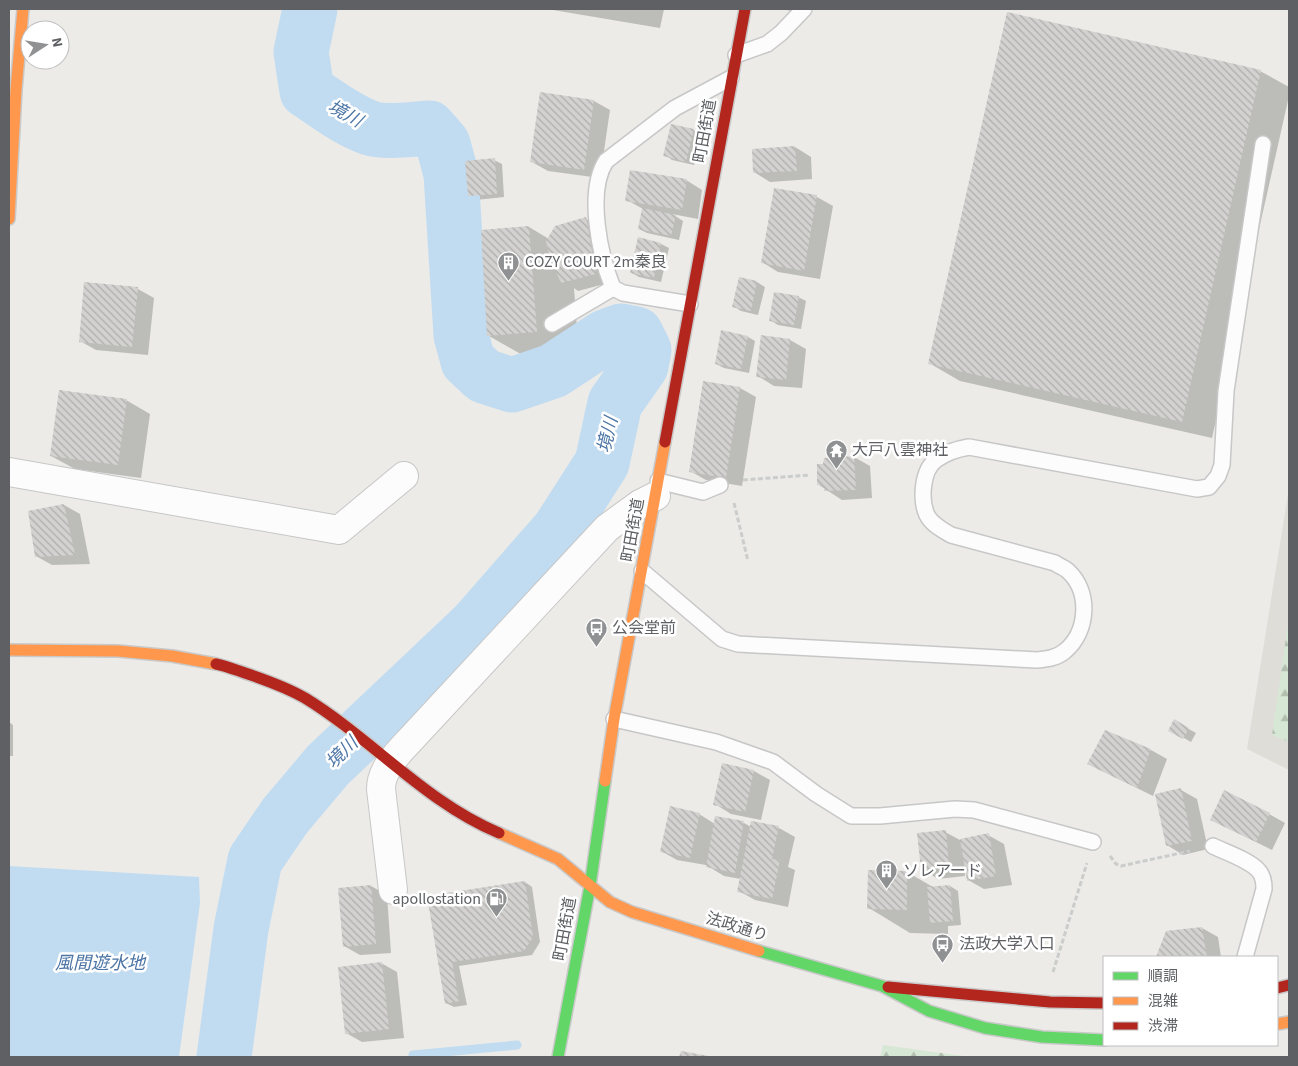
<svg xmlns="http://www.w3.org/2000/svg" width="1298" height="1066" font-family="'Source Sans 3','Noto Sans JP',sans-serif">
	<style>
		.education { fill: #dfddd8 }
		.forest { fill: url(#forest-firs) }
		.water { fill: #c1dcf1 }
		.shadow { fill: #0003 }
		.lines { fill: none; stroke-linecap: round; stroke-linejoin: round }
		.stream { stroke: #c1dcf1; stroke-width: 9 }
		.river { stroke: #c1dcf1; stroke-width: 55 }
		.building { fill: url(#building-back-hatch) }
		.lane-casing { stroke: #c7c7c7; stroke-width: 18 }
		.street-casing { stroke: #c7c7c7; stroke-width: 30 }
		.fast-casing { stroke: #c9c9c9; stroke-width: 14 }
		.slow-casing { stroke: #c9c9c9; stroke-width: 14 }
		.jam-casing { stroke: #c9c9c9; stroke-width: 14 }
		.path { stroke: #cacdcb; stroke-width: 3; stroke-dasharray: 5 2.5; stroke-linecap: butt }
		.lane { stroke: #fcfcfc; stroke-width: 15 }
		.street { stroke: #fcfcfc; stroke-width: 28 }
		.fast { stroke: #63d668; stroke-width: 11 }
		.slow { stroke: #ff974d; stroke-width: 11 }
		.jam { stroke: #b3261e; stroke-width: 11 }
		.labels { text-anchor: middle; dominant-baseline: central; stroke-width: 5; stroke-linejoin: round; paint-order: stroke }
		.street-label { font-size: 16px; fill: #5e6064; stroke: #fff }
		.poi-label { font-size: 16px; fill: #5e6064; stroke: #fff; text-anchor: start }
		.water-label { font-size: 18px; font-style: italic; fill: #4d76a6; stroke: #fff }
	</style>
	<defs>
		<pattern id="forest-firs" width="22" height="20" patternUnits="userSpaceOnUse" patternTransform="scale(1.25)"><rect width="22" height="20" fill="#d7e7d5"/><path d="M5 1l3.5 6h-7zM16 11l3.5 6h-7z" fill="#b2bfb0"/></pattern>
		<pattern id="building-back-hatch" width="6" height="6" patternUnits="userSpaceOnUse" patternTransform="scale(1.25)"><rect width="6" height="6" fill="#d3d2d0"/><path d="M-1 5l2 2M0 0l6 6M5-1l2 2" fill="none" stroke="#aeaeac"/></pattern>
	</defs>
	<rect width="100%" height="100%" fill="#ecebe8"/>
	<path class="education" d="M 1289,488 L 1289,770 L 1247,749 Z"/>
	<g class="forest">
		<path d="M 1289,617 L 1289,742 L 1272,735 Z"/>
		<path d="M 883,1045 L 971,1057 L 880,1057 Z"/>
	</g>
	<path class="water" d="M 9,866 L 199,877 L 200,903 L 179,1057 L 9,1057 Z"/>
	<g class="shadow">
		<path d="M 547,9 L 664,9 L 660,28 Z"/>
		<path d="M 781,9 L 812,9 L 807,14 Z"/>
		<path d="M 1260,71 L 1289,87 L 1289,96 L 1212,438 L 960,381 L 929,363 Z"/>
		<path d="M 542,93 L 594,101 L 610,110 L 600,178 L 548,171 L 532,162 Z"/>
		<path d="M 693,130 L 701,135 L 694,165 L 672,160 L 665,155 Z"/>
		<path d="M 795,147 L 811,157 L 812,179 L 770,182 L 754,172 Z"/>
		<path d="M 494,160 L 502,164 L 504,197 L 476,200 L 469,195 Z"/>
		<path d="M 686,180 L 702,190 L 698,219 L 672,214 L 683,221 L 679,240 L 647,233 L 639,229 L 643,209 L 627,200 Z"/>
		<path d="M 775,189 L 817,197 L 833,206 L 820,279 L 778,272 L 762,262 Z"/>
		<path d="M 586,219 L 602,228 L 612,282 L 578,291 L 574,288 L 579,356 L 531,360 L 489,336 L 529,227 L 549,239 Z"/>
		<path d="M 639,239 L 661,244 L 669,248 L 661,282 L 639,277 L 632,273 Z"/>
		<path d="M 740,279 L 757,282 L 765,287 L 758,315 L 741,311 L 733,306 Z"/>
		<path d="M 138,289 L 154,298 L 148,355 L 96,350 L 80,341 Z"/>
		<path d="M 798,297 L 806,301 L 801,329 L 778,325 L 770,320 Z"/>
		<path d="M 748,337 L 755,341 L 749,373 L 724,368 L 716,364 Z"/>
		<path d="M 762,337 L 790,340 L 806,349 L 802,388 L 774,386 L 758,376 Z"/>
		<path d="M 740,388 L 756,397 L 742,486 L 706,480 L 690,471 Z"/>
		<path d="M 126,400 L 150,414 L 141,478 L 75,469 L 51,456 Z"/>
		<path d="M 854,457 L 870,466 L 872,498 L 842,500 L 819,485 Z"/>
		<path d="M 64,505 L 80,514 L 90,564 L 52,565 L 36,556 Z"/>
		<path d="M 1174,721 L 1196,733 L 1191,742 L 1170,730 Z"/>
		<path d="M 9,722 L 13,725 L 13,756 L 9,756 Z"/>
		<path d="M 1151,750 L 1167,759 L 1153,796 L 1088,764 Z"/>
		<path d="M 754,771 L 770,780 L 761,820 L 731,814 L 715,804 Z"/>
		<path d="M 1181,790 L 1197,799 L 1208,849 L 1183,855 L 1167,845 Z"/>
		<path d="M 699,814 L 715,824 L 744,823 L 751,827 L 752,822 L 779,828 L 795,837 L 788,867 L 795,870 L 788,907 L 755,900 L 739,891 L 741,879 L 724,876 L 706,865 L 677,860 L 661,851 Z"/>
		<path d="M 1269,814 L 1285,823 L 1272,850 L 1228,828 Z"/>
		<path d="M 945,832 L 960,840 L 988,835 L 1004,844 L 1012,885 L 984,889 L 968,880 L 966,866 L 964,866 L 965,876 L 938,879 L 922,869 Z"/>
		<path d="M 907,872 L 933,887 L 950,886 L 958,891 L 961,925 L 948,926 L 948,934 L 910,933 L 869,908 Z"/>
		<path d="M 525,882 L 532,887 L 540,942 L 532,955 L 459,966 L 467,1005 L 454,1007 L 446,1003 L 429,897 Z"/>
		<path d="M 371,886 L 387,895 L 391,953 L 360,955 L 344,946 Z"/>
		<path d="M 1202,928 L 1218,937 L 1221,957 L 1157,957 L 1167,933 Z"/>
		<path d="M 381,963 L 397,972 L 404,1038 L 362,1042 L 346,1033 Z"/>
	</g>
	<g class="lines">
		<path class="stream" d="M 413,1057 L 413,1055 L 517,1045"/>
		<path class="river" d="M 224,1057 L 241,929 L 255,860 L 285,816 L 328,765 L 475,626 L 559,530 L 602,463 L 615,403 L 641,366 L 644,350 L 636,334 L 621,331 L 605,337 L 553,371 L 512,385 L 484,376 L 468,361 L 461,335 L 451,174 L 443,144 L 429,128 C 413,129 384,133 370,128 C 347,120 327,104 307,91 L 301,52 L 310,9"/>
	</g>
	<g class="building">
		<path d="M 1007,12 L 1261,70 L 1182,422 L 928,364 Z"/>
		<path d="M 540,92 L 594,100 L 584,170 L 530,162 Z"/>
		<path d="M 671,124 L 694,129 L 686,162 L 663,156 Z"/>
		<path d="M 795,146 L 797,171 L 753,173 L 752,149 Z"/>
		<path d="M 495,158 L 497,194 L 468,196 L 465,161 Z"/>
		<path d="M 630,170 L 687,179 L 682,210 L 625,201 Z"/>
		<path d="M 774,188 L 817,195 L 804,271 L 761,263 Z"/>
		<path d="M 642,208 L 676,215 L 671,236 L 638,229 Z"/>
		<path d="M 586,217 L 596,274 L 561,283 L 550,258 L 546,241 L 555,226 Z"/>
		<path d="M 529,226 L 537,332 L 487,336 L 481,230 Z"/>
		<path d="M 638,237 L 661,243 L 654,278 L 630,273 Z"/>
		<path d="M 739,277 L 757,281 L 751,311 L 732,307 Z"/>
		<path d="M 84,282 L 138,287 L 132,347 L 79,342 Z"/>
		<path d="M 774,292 L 799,296 L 794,325 L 769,321 Z"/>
		<path d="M 721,330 L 748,336 L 741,369 L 715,364 Z"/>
		<path d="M 761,335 L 790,339 L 786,380 L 756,377 Z"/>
		<path d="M 703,381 L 740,387 L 726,478 L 689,472 Z"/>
		<path d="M 59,390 L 127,399 L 118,465 L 50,456 Z"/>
		<path d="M 854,456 L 856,490 L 824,491 L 824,485 L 817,485 L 817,464 L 823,464 L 824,458 Z"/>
		<path d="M 64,504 L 75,555 L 35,557 L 28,511 Z"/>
		<path d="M 1174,719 L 1189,728 L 1183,739 L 1168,731 Z"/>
		<path d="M 1105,730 L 1151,749 L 1137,788 L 1087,764 Z"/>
		<path d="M 722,763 L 754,770 L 745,812 L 713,805 Z"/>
		<path d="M 1181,788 L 1192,841 L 1166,846 L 1155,794 Z"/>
		<path d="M 1224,790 L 1270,813 L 1256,842 L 1210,820 Z"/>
		<path d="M 670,806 L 700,813 L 690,858 L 660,852 Z"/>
		<path d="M 715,816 L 744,821 L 735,873 L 706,867 Z"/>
		<path d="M 751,821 L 779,826 L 772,859 L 780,860 L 772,899 L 737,892 Z"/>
		<path d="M 946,830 L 949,867 L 921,870 L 917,833 Z"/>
		<path d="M 989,833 L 996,876 L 967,881 L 960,839 Z"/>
		<path d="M 868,870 L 907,871 L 907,910 L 867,909 Z"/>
		<path d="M 525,881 L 533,937 L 524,951 L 452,962 L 459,1001 L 445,1004 L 427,896 Z"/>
		<path d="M 371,885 L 376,944 L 343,947 L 338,888 Z"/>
		<path d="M 950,885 L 953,921 L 930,923 L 927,887 Z"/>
		<path d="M 1202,927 L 1207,957 L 1156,957 L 1166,931 Z"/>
		<path d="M 382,962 L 389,1029 L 345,1034 L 338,967 Z"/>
		<path d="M 681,1051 L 709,1056 L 709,1057 L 679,1057 Z"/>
	</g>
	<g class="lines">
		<defs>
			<g id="lane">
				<path d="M 736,55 L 767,44 L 781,33 L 804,9"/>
				<path d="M 690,304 L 623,293 L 613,288 C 600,256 586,192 606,161 L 675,108 L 731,78"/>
				<path d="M 552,324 L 613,288"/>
				<path d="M 658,481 L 703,492 L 720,485"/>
				<path d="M 642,571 L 722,639 L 738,644 L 1037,660 C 1047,659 1057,658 1065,651 C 1088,632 1091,592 1068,571 C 1065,568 1059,566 1055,563 L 951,535 C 943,530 932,525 927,515 C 920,500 922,470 936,460 C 946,452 957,449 969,447 L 1197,489 L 1209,487 L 1218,476 L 1222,465 L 1226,391 L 1263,144"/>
				<path d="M 614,719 L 716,742 L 773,762 L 816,794 L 851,816 L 880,816 L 955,809 L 974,810 L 1093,842"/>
				<path d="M 1213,846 C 1225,852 1249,860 1258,870 C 1263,875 1264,882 1264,889 L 1245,957"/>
			</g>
			<g id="street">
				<path d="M 9,472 L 339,530 L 404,476"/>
				<path d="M 393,890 L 381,789 C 381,769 398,753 411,739 L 607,528 L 640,504 L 656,496"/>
			</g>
			<g id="fast">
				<path d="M 759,951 L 882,986 L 929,1011 L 985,1028 L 1042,1037 L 1104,1040"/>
				<path d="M 558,1057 L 590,886 L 605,781"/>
			</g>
			<g id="slow">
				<path d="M 9,219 L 16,90 L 23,9"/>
				<path d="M 9,650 L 118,651 L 172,656 L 216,664"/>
				<path d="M 605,781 L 614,719 L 665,442"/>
				<path d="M 499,833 L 558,859 L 610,902 L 632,912 L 759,951"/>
				<path d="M 1277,1024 L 1289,1022"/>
			</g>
			<g id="jam">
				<path d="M 665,442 L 745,9"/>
				<path d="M 216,664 C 226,666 236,670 245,673 C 266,680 286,687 305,698 C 372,739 425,802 499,833"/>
				<path d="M 888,987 L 1050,1002 L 1104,1003"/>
				<path d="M 1277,988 L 1289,985"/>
			</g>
		</defs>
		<use href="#lane" class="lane-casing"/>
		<use href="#street" class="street-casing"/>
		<use href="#fast" class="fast-casing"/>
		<use href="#slow" class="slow-casing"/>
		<use href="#jam" class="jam-casing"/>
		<g class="path">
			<path d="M 743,480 L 810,475"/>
			<path d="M 734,503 L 748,561"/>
			<path d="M 1110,856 L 1116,864 L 1121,866 L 1190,851"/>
			<path d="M 1053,972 L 1087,863"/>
		</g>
		<use href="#lane" class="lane"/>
		<use href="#street" class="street"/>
		<use href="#fast" class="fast"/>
		<use href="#slow" class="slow"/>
		<use href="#jam" class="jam"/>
	</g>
	<defs>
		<symbol id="building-pin" viewBox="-11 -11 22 30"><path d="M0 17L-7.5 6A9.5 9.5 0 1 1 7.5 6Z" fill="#909192" stroke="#fff"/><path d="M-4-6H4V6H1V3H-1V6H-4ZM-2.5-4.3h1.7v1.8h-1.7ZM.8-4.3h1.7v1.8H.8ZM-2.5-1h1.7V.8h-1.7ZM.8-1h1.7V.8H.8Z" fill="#fff"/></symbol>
		<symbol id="temple-pin" viewBox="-11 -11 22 30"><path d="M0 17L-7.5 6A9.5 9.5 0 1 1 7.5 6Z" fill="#909192" stroke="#fff"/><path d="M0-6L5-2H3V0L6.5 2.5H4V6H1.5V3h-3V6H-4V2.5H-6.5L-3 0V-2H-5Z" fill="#fff"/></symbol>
		<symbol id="bus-pin" viewBox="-11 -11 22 30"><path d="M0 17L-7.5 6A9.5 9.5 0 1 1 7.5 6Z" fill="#909192" stroke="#fff"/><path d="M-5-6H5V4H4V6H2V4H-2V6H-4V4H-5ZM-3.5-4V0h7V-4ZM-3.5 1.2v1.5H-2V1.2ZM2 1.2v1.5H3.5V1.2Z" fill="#fff"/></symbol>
		<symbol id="fuel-pin" viewBox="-11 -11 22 30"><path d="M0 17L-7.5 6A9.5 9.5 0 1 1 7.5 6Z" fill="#909192" stroke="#fff"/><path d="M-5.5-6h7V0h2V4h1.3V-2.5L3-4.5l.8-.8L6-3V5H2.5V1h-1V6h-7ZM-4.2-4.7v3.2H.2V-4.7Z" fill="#fff"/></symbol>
	</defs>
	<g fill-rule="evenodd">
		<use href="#building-pin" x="496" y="250" width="25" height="34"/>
		<use href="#temple-pin" x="824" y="438" width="25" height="34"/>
		<use href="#bus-pin" x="584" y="616" width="25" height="34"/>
		<use href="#building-pin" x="874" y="858" width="25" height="34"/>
		<use href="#fuel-pin" x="484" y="886" width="25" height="34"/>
		<use href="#bus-pin" x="930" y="932" width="25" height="34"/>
	</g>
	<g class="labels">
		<g class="street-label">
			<text transform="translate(705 131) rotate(-80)">町田街道</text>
			<text transform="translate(633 530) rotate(-80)">町田街道</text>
			<text transform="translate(737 927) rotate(17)">法政通り</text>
			<text transform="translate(565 929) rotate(-80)">町田街道</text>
		</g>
		<g class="poi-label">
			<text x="525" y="262">COZY COURT 2m秦良</text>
			<text x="852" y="450">大戸八雲神社</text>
			<text x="612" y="628">公会堂前</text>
			<text x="903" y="871">ソレアード</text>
			<text x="481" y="899" text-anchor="end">apollostation</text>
			<text x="959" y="944">法政大学入口</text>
		</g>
		<g class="water-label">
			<text transform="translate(345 114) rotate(29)">境川</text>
			<text transform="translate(608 435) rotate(-77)">境川</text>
			<text transform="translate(342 753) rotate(-45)">境川</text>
			<text x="100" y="963">風間遊水地</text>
		</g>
	</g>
	<rect width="1298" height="1066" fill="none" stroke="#5e6064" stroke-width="20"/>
	<rect x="1103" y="956" width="175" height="90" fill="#ffffff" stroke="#bfbfc1"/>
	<rect x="1113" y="972" width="25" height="8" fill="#63d668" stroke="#bfbfc1"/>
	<text x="1148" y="981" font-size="15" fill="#5e6064">順調</text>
	<rect x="1113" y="997" width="25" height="8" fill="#ff974d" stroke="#bfbfc1"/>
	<text x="1148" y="1006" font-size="15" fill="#5e6064">混雑</text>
	<rect x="1113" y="1022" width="25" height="8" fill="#b3261e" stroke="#bfbfc1"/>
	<text x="1148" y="1031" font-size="15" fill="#5e6064">渋滞</text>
	<g transform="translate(45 45) rotate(78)"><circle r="24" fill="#ffffff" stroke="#bfbfc1"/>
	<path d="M0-4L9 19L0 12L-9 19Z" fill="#909192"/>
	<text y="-8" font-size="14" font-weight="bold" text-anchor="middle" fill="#5e6064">N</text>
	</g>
</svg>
